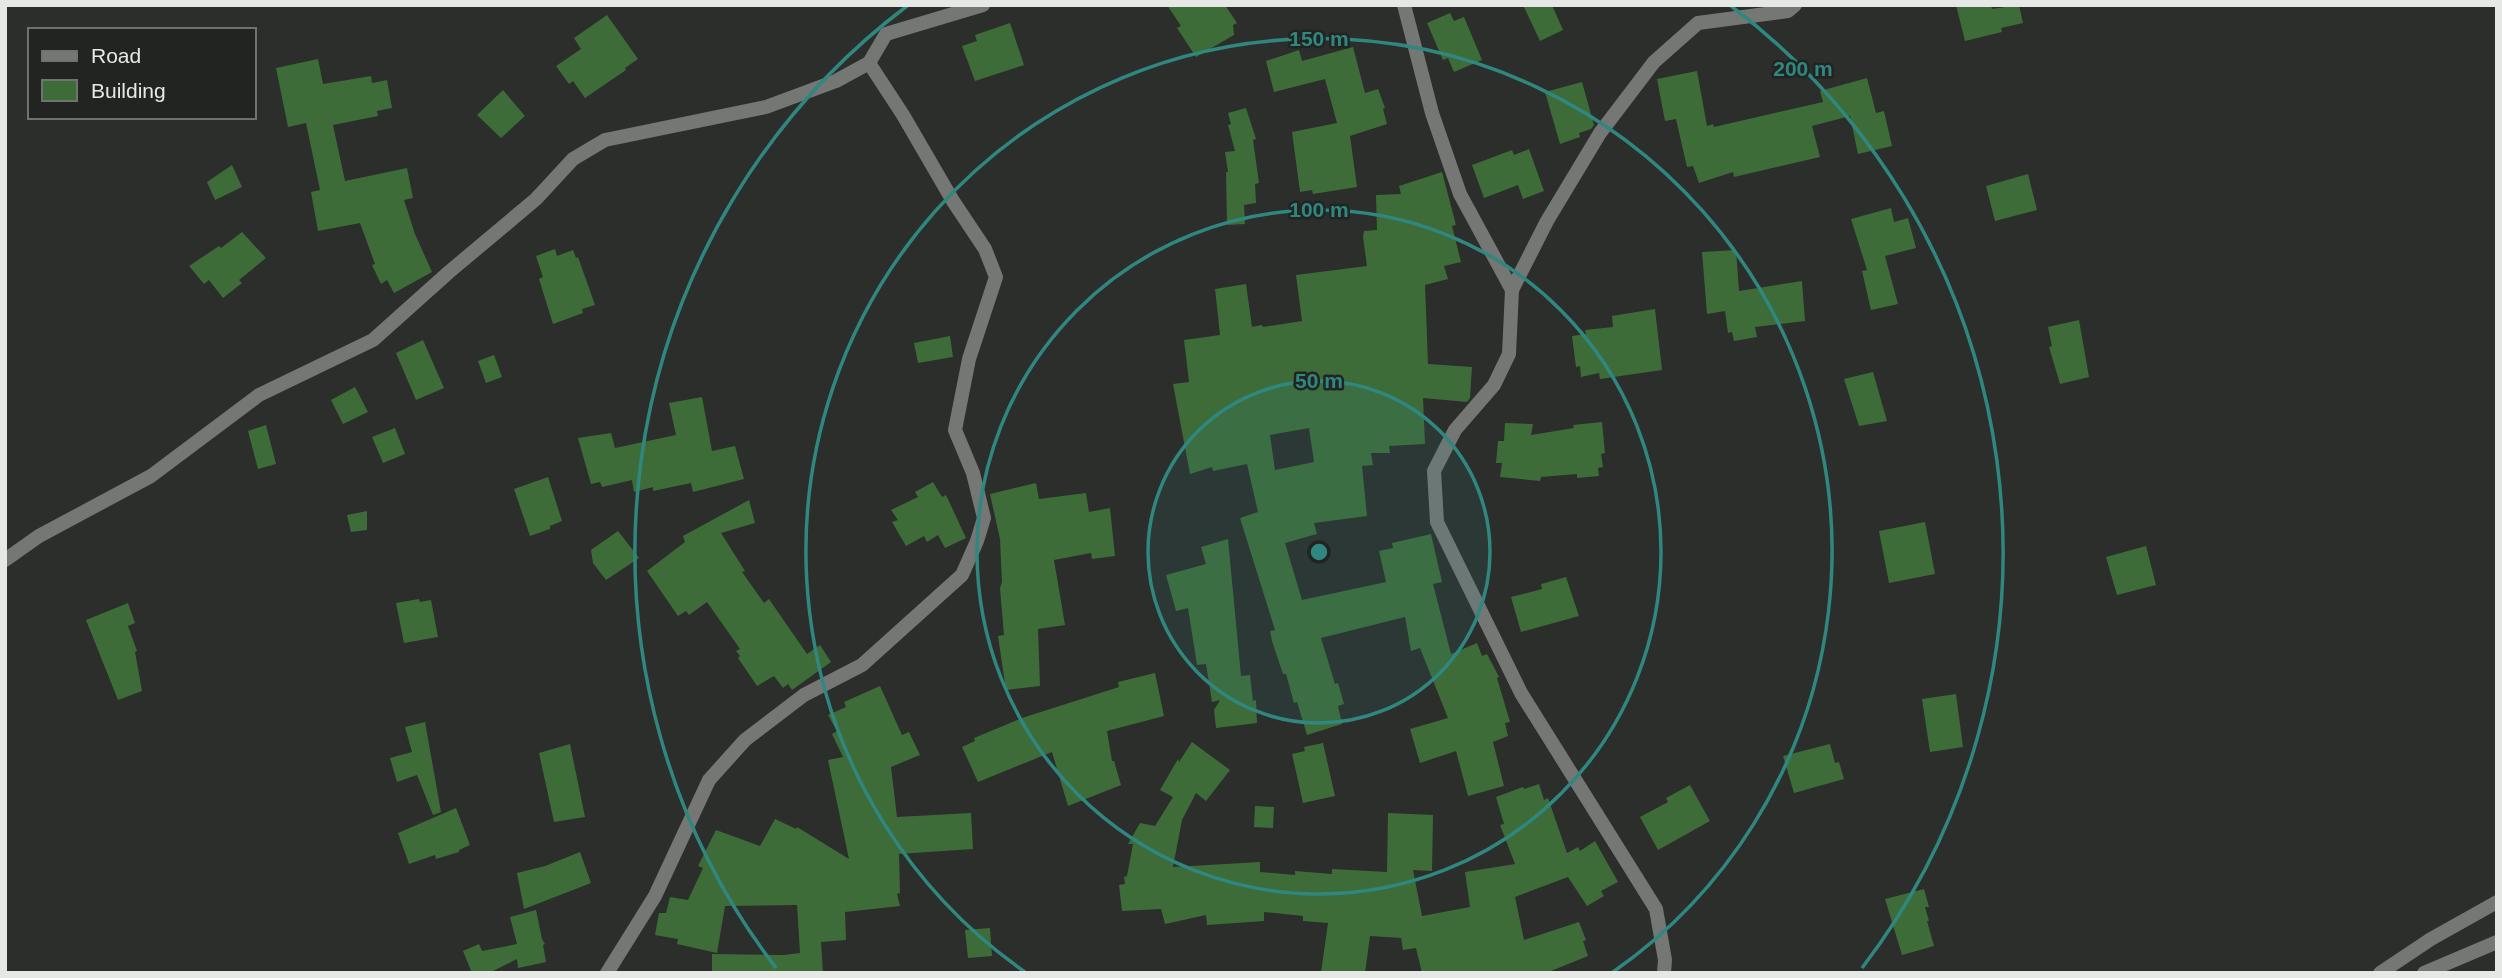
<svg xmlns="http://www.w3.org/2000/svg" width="2502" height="978" font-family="Arial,sans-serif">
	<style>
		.building { fill: #3d6c39; fill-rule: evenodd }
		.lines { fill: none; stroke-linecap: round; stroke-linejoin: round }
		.minor { stroke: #757775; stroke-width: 14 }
		.ring { fill: none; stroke: #2f8780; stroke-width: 3.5 }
		.centre { fill: #2f8780; stroke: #222421; stroke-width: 3.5 }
		.ring-label { font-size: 21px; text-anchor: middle; font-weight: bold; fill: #2f8780; stroke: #222421; stroke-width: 5; stroke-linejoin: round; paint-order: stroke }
	</style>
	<rect width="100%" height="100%" fill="#2b2e2b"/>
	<g class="building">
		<path d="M 1167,5 L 1225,5 L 1237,23 L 1233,25 L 1234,35 L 1196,57 L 1177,28 L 1181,26 Z"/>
		<path d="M 1523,5 L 1552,5 L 1563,30 L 1540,41 Z"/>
		<path d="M 1956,5 L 1991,5 L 1992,9 L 2019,5 L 2023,23 L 2001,28 L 2002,32 L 1965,41 Z"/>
		<path d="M 1450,13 L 1454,21 L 1464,17 L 1482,60 L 1454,72 L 1448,58 L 1443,60 L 1427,23 Z"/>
		<path d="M 607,15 L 638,59 L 625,68 L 626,70 L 585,98 L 573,81 L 569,84 L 556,66 L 581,49 L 574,38 Z"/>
		<path d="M 1010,23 L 1024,65 L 975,81 L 962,46 L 977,41 L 975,35 Z"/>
		<path d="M 1353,47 L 1365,93 L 1378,89 L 1385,108 L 1383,109 L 1387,124 L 1350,136 L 1357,187 L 1313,194 L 1312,190 L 1300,192 L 1292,132 L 1337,123 L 1325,79 L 1274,92 L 1266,61 L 1299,50 L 1302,61 Z"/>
		<path d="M 318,59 L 323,84 L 371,76 L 372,83 L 387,80 L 392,108 L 377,111 L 378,116 L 333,125 L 345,181 L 407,168 L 413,198 L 404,200 L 415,234 L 432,272 L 394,293 L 387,280 L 381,284 L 372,265 L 375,264 L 360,223 L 318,231 L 311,192 L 320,190 L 306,123 L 288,127 L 276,68 Z"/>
		<path d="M 1697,71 L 1707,126 L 1713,124 L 1714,127 L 1823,102 L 1820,91 L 1867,78 L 1876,113 L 1884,111 L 1892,146 L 1858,154 L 1850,116 L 1812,126 L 1820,157 L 1734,177 L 1733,172 L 1699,183 L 1693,166 L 1687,167 L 1676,119 L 1665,121 L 1657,79 Z"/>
		<path d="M 1582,82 L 1594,125 L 1591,129 L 1579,133 L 1580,137 L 1560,144 L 1545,92 Z"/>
		<path d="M 503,90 L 525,116 L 501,138 L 477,115 Z"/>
		<path d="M 1246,108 L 1256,139 L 1253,140 L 1259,183 L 1255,184 L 1256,203 L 1244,205 L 1245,224 L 1227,225 L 1226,172 L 1228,172 L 1225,152 L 1235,151 L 1228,125 L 1231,124 L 1228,113 Z"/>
		<path d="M 1529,149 L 1544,191 L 1523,199 L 1518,185 L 1484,198 L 1472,165 L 1512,150 L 1514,155 Z"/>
		<path d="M 232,165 L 242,187 L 215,200 L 207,182 Z"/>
		<path d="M 1442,172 L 1456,225 L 1452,226 L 1461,262 L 1444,266 L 1448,279 L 1425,285 L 1428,364 L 1472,367 L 1470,398 L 1467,402 L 1423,398 L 1425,444 L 1389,446 L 1390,453 L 1371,453 L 1373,465 L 1362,466 L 1367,516 L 1314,523 L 1317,534 L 1285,543 L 1302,600 L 1386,582 L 1379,551 L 1393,548 L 1392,543 L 1431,534 L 1442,582 L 1433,584 L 1451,654 L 1477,643 L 1482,656 L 1487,654 L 1499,677 L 1497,678 L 1510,722 L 1505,723 L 1508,736 L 1493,742 L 1504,786 L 1468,796 L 1456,751 L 1420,763 L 1410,729 L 1448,718 L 1420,648 L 1411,651 L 1405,617 L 1321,638 L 1335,684 L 1338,683 L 1344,704 L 1338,706 L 1342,724 L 1307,735 L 1297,702 L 1294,703 L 1286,674 L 1283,674 L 1272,641 L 1270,631 L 1275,630 L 1240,518 L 1258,512 L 1247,464 L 1213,471 L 1212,467 L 1190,474 L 1173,384 L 1189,382 L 1184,340 L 1220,335 L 1215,289 L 1246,284 L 1252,327 L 1262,325 L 1263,327 L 1302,321 L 1296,275 L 1367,266 L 1363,237 L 1364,231 L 1377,230 L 1376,195 L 1401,194 L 1399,186 ZM 1309,428 L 1314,462 L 1275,470 L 1270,435 Z"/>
		<path d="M 2028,174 L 2037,210 L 1995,221 L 1986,186 Z"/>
		<path d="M 1891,208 L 1894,222 L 1908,218 L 1916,248 L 1885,256 L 1898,304 L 1871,310 L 1862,271 L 1867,270 L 1851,219 Z"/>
		<path d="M 242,232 L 266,258 L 239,280 L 242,283 L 223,298 L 209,280 L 204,284 L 189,266 L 219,246 L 221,248 Z"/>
		<path d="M 555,249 L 557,256 L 573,250 L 576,258 L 578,257 L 595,305 L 582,309 L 583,313 L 553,324 L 539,279 L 543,277 L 536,256 Z"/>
		<path d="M 1736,250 L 1739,291 L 1802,281 L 1805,321 L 1755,327 L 1757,337 L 1734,341 L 1732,332 L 1728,333 L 1725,311 L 1707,314 L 1702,252 Z"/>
		<path d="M 1655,309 L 1662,370 L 1600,379 L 1599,373 L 1581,377 L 1580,366 L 1576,367 L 1572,336 L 1586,334 L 1585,330 L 1613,327 L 1612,316 Z"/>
		<path d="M 2079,320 L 2089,377 L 2060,384 L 2049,347 L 2052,346 L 2048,327 Z"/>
		<path d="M 950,336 L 953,357 L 918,363 L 914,343 Z"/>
		<path d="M 423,340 L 444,388 L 416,400 L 396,353 Z"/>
		<path d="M 494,355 L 502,377 L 486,383 L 478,361 Z"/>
		<path d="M 1873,372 L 1887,421 L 1859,426 L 1844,379 Z"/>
		<path d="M 355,387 L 368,412 L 343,424 L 331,400 Z"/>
		<path d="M 702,397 L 712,451 L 735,446 L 744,479 L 693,492 L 691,483 L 653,491 L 653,487 L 634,492 L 632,480 L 602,487 L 600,482 L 591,484 L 578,438 L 611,433 L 615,448 L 676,435 L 669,403 Z"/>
		<path d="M 1602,422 L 1605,453 L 1601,454 L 1603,467 L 1598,468 L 1599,476 L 1577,478 L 1577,474 L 1541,477 L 1540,481 L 1500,477 L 1502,463 L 1496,463 L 1498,441 L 1504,441 L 1505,423 L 1533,424 L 1531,435 L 1574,428 L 1573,425 Z"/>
		<path d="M 266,425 L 276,464 L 258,469 L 248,431 Z"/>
		<path d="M 395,428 L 405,454 L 383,463 L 372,437 Z"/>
		<path d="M 548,477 L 562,521 L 550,526 L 550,529 L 530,536 L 514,489 Z"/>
		<path d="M 933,482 L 942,497 L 946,495 L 966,538 L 945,548 L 938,535 L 927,542 L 924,536 L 906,546 L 892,522 L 898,520 L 891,510 L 918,497 L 915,492 Z"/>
		<path d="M 1036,483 L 1039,499 L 1086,493 L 1089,512 L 1110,508 L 1115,556 L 1092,559 L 1091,553 L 1054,560 L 1065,625 L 1038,629 L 1040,686 L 1006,690 L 998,636 L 1004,635 L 1000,588 L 1002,582 L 1000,539 L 990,494 Z"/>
		<path d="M 749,500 L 755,523 L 721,533 L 745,571 L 742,572 L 764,603 L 769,599 L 807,654 L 820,645 L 831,662 L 792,690 L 788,684 L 783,688 L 774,676 L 757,686 L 738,658 L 740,656 L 736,651 L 740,649 L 707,602 L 689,615 L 686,611 L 678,616 L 647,571 L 685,542 L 683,536 Z"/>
		<path d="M 367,511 L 367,530 L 351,532 L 347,515 Z"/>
		<path d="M 1925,522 L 1935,574 L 1889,583 L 1879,531 Z"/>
		<path d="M 618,531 L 639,558 L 606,580 L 593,563 L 591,550 Z"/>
		<path d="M 1228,539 L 1241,676 L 1250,675 L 1253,701 L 1256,700 L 1257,723 L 1216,728 L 1214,710 L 1220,700 L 1212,702 L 1206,664 L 1197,665 L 1188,608 L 1176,611 L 1166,575 L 1206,564 L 1201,547 Z"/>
		<path d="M 2146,546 L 2156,585 L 2117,595 L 2106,557 Z"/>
		<path d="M 1566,577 L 1579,616 L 1521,632 L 1511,597 L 1542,589 L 1541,584 Z"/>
		<path d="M 419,599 L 420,602 L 431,600 L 438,637 L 404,643 L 396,603 Z"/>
		<path d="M 128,603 L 135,623 L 128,626 L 137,651 L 135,652 L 142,691 L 118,700 L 86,620 Z"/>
		<path d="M 1155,673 L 1164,716 L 1107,731 L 1112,761 L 1114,761 L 1121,785 L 1068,806 L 1052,752 L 978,782 L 962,747 L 975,741 L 974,738 L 1022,718 L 1119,687 L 1118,682 Z"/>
		<path d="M 880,686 L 902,735 L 909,732 L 920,755 L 891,767 L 897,817 L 971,813 L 973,849 L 899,854 L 900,893 L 897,894 L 900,906 L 845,912 L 846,940 L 821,942 L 823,973 L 712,973 L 712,954 L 784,955 L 800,953 L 797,905 L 725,906 L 717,953 L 677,944 L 678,939 L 655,935 L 659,913 L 666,913 L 670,897 L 688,900 L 703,868 L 698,866 L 716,830 L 760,846 L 775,819 L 796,829 L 797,827 L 849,859 L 828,760 L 843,757 L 832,734 L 837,731 L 828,715 L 846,707 L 844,702 Z"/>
		<path d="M 1956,694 L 1963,747 L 1930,752 L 1922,699 Z"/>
		<path d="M 425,722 L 441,812 L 433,815 L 417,775 L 397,782 L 390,758 L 412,752 L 405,727 Z"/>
		<path d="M 1192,742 L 1230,770 L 1206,801 L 1196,793 L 1182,820 L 1173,867 L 1260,862 L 1260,872 L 1295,875 L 1295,871 L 1332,874 L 1332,869 L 1387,872 L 1388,813 L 1433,815 L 1432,871 L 1413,870 L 1422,916 L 1470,907 L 1465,872 L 1515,864 L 1500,825 L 1504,824 L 1496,797 L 1523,787 L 1524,789 L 1539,784 L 1544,800 L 1548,798 L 1567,853 L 1578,847 L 1580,851 L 1595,841 L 1618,882 L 1601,891 L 1604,896 L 1587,906 L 1568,877 L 1515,897 L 1524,940 L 1579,922 L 1586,940 L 1583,941 L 1588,956 L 1546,973 L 1422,973 L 1416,948 L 1403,950 L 1401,938 L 1370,936 L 1365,973 L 1321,973 L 1328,923 L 1303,921 L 1303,916 L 1264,912 L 1264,921 L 1207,925 L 1206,915 L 1165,924 L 1161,909 L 1122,911 L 1119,885 L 1125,884 L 1124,877 L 1127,876 L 1133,844 L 1128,844 L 1140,823 L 1155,826 L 1173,797 L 1160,790 L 1178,759 L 1179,762 Z"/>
		<path d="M 1323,743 L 1335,796 L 1303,803 L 1292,754 L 1305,751 L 1304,747 Z"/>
		<path d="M 570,744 L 585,817 L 554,822 L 539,753 Z"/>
		<path d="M 1830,744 L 1835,763 L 1839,762 L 1844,779 L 1794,793 L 1783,756 Z"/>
		<path d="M 1690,785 L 1710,821 L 1658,850 L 1640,817 L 1668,802 L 1666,798 Z"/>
		<path d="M 1255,806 L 1274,807 L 1273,828 L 1254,827 Z"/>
		<path d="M 456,808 L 470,845 L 459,850 L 459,852 L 436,859 L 435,855 L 409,864 L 398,833 Z"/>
		<path d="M 580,852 L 591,883 L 524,909 L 517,873 L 545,866 Z"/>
		<path d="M 1924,889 L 1929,907 L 1925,907 L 1929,921 L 1927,921 L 1934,946 L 1902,955 L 1885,899 Z"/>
		<path d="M 536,910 L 542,939 L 545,944 L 543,945 L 546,962 L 518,968 L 517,959 L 489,973 L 472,973 L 463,951 L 479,944 L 482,951 L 517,944 L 510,917 Z"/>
		<path d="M 990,928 L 992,956 L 968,958 L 965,930 Z"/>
	</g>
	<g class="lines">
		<g class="minor">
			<path d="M 1404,5 L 1432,113 L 1460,194 L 1512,290"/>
			<path d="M 5,560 L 39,536 L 151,476 L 259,395 L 373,340 L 449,272 L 536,199 L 573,159 L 605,140 L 766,107 L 836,81 L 869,63"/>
			<path d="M 607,973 L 655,896 L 709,780 L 745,740 L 804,695 L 862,665 L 962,575 L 977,541 L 984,518 L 973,473 L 955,430 L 969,359 L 996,277 L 985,249 L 953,201 L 903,115 L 869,63 L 886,34 L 983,5"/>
			<path d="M 1664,973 L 1665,960 L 1656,909 L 1521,693 L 1437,522 L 1434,471 L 1455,430 L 1494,385 L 1509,354 L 1512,290 L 1547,221 L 1600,133 L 1654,62 L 1698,23 L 1788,11 L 1795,5"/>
			<path d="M 2380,973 L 2431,939 L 2497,902"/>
			<path d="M 2424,973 L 2497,942"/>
		</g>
	</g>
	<circle cx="1319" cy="552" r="171" fill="#2f8780" fill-opacity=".12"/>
	<g class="ring">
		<circle cx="1319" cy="552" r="171"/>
		<circle cx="1319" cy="552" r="342"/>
		<path d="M1025 972A513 513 0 1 1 1613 972"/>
		<path d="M776 968A684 684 0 0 1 907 6M1731 6A684 684 0 0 1 1862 968"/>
	</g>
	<circle cx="1319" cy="552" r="10" class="centre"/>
	<g class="ring-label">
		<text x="1319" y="46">150 m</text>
		<text x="1803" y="76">200 m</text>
		<text x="1319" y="217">100 m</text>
		<text x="1319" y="388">50 m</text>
	</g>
	<rect width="2502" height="978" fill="none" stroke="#e6e8e6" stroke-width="14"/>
	<rect x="28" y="28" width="228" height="91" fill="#222421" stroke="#707270" stroke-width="2"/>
	<rect x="42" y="51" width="35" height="10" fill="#757775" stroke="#707270" stroke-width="2"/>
	<text x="91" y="63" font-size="21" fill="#e6e8e6">Road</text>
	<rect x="42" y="80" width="35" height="21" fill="#3d6c39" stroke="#707270" stroke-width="2"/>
	<text x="91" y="98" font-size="21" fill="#e6e8e6">Building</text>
</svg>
